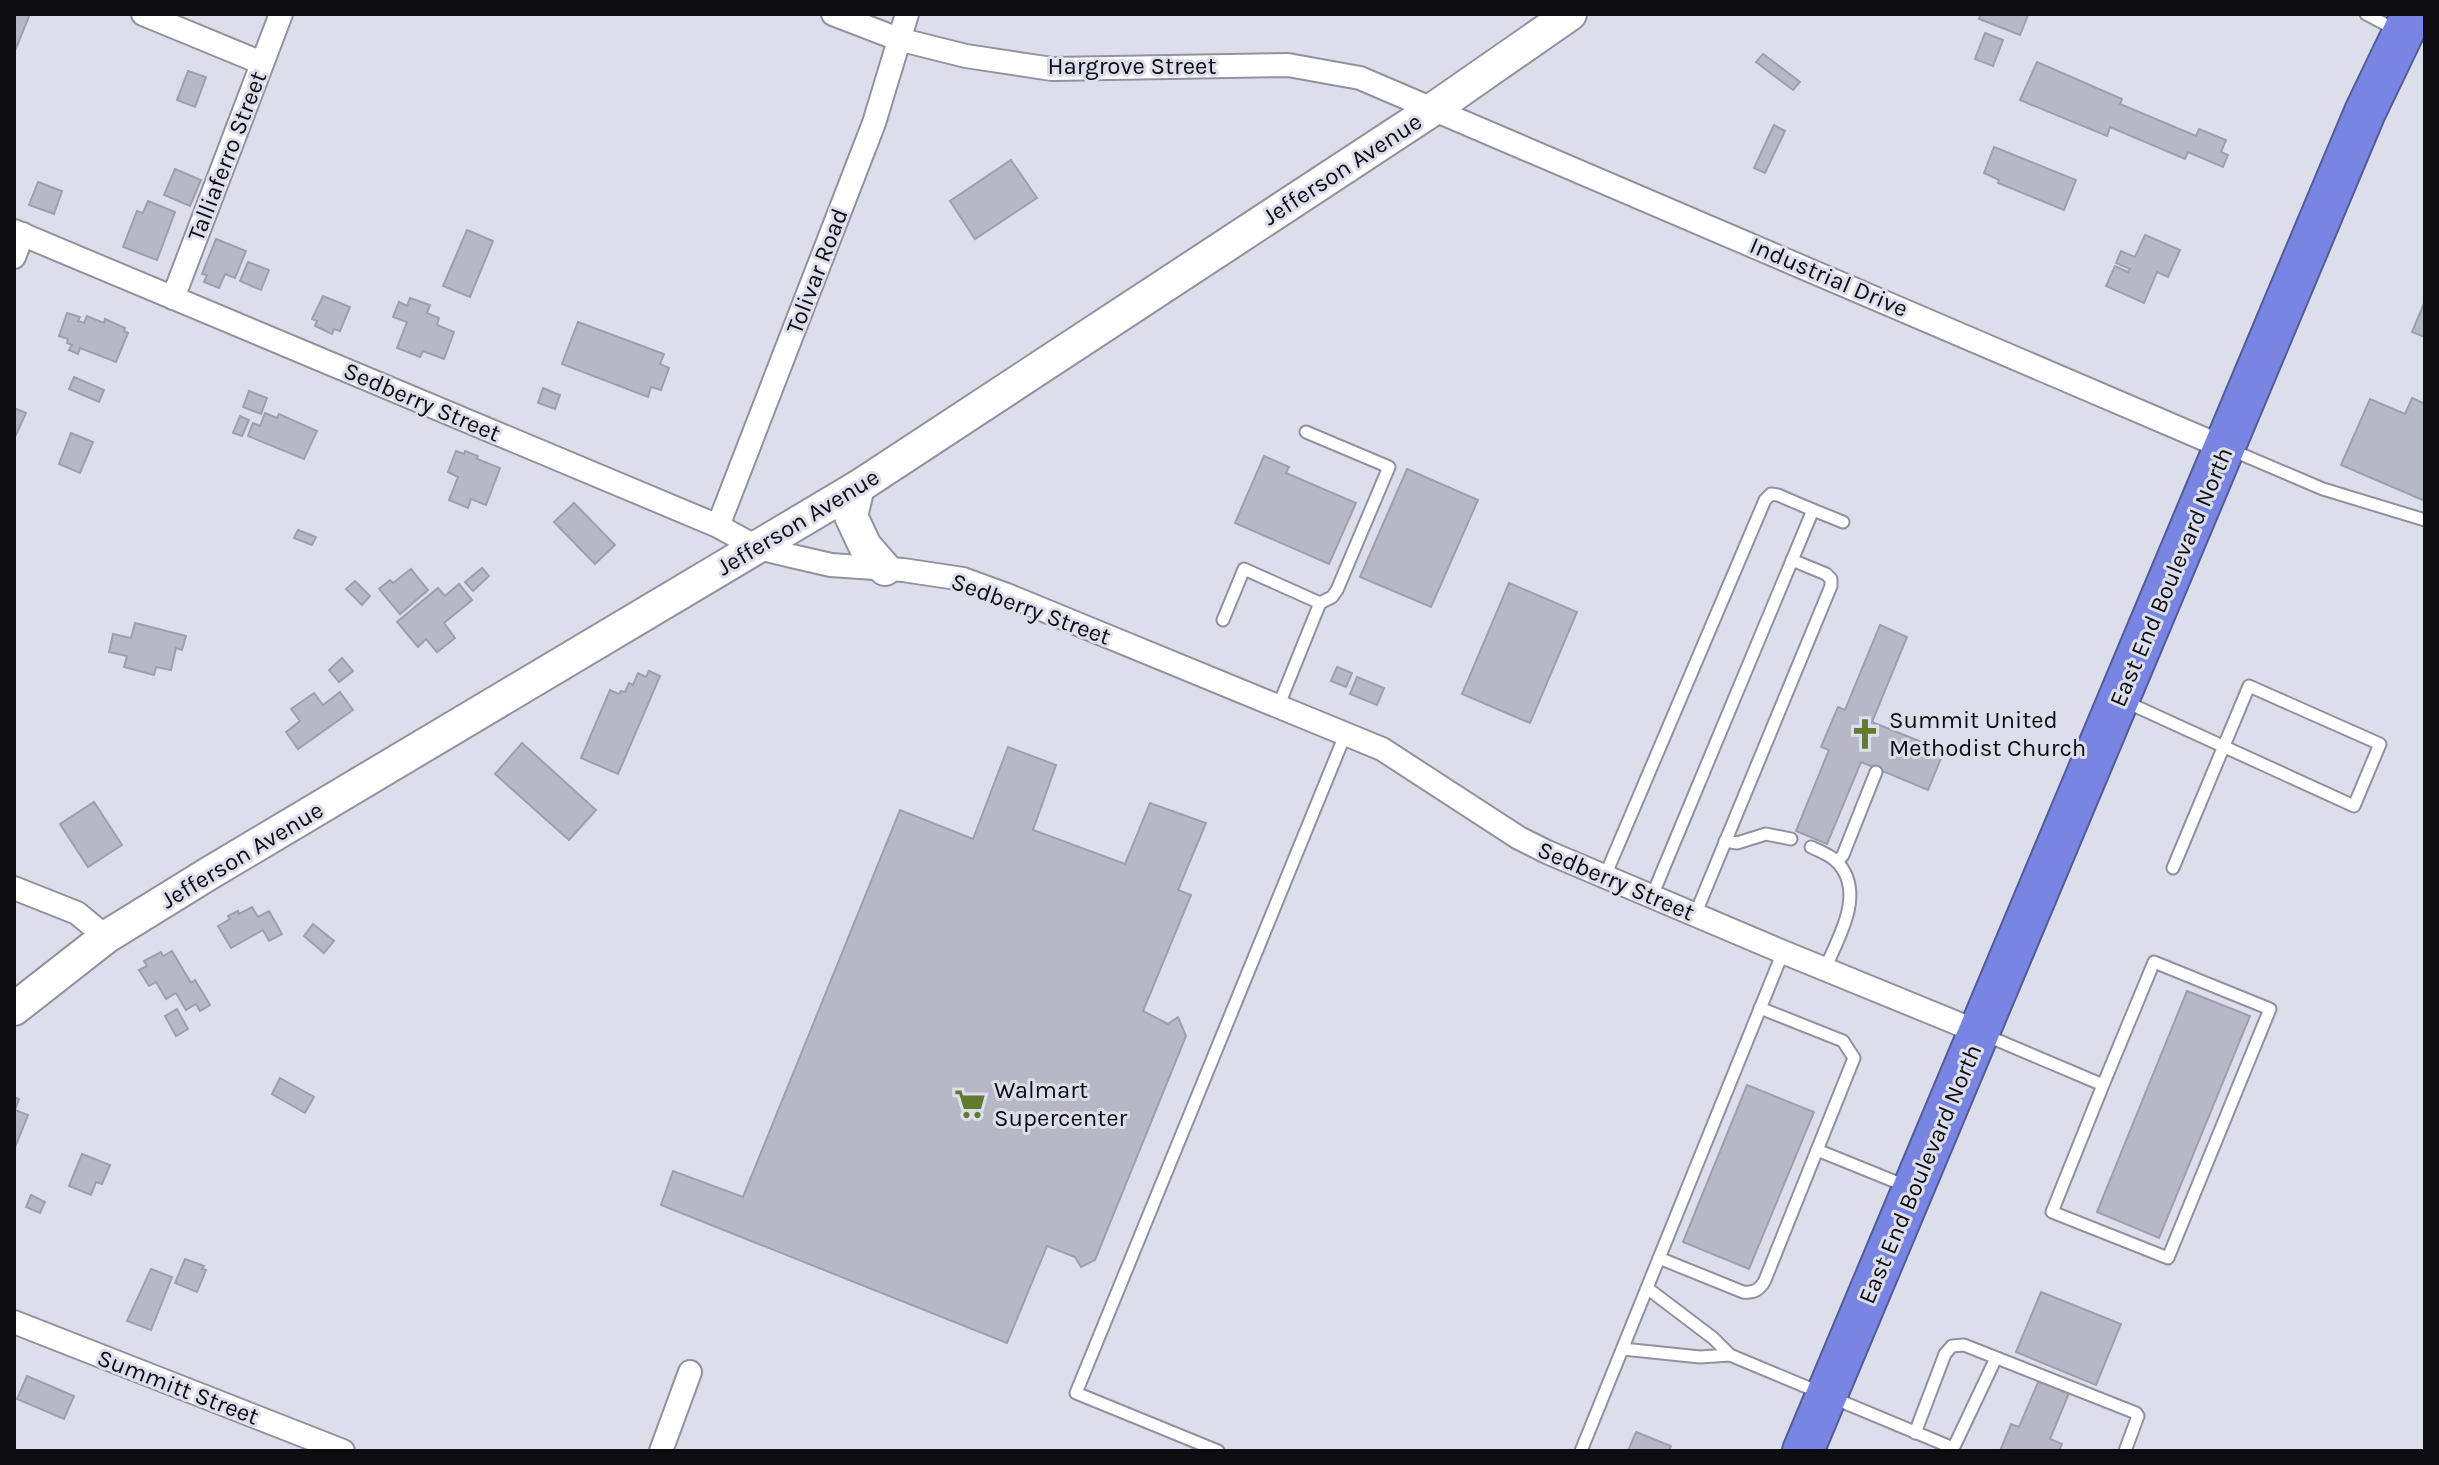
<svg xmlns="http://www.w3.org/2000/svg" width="2439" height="1465" font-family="Karla,sans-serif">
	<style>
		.building { fill: #b6b9c5; stroke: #9da0ab; stroke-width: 2 }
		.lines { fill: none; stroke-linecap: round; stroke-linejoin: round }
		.lane-casing { stroke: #90939e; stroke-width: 15 }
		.street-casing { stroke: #90939e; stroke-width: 26 }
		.secondary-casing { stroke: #90939e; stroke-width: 36 }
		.highway-casing { stroke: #535b99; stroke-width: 44 }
		.lane { stroke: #fff; stroke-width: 11 }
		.street { stroke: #fff; stroke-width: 22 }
		.secondary { stroke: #fff; stroke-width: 32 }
		.highway { stroke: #7985e2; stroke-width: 40 }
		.labels { text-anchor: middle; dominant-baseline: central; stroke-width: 6; stroke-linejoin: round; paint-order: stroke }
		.street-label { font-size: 24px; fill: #0d0d11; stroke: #dcdfeb }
		.poi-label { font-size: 24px; fill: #0d0d11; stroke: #dcdfeb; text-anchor: start }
	</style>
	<rect width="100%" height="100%" fill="#dcdfeb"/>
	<g class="building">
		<path d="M 14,14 L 30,14 L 14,53 Z"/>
		<path d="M 1981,14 L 2026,14 L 2028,15 L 2020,35 L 1979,19 Z"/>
		<path d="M 1985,33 L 2003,40 L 1993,66 L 1975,59 Z"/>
		<path d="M 1763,54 L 1800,82 L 1793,90 L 1756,62 Z"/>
		<path d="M 2037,62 L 2122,99 L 2120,104 L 2196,136 L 2199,129 L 2226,140 L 2221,152 L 2228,155 L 2223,167 L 2188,152 L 2185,159 L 2110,127 L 2107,136 L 2020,100 Z"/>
		<path d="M 188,71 L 206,77 L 195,107 L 177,100 Z"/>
		<path d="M 1774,125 L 1785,131 L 1765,173 L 1754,168 Z"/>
		<path d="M 1994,147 L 2076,180 L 2064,210 L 1998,183 L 1999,180 L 1984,173 Z"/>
		<path d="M 1011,160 L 1037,198 L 975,239 L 950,201 Z"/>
		<path d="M 175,169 L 201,180 L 190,206 L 164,195 Z"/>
		<path d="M 38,182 L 62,191 L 54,214 L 29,205 Z"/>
		<path d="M 148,201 L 175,212 L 157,260 L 123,247 L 137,211 L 143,213 Z"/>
		<path d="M 467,230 L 493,241 L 470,297 L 443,286 Z"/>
		<path d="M 2145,235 L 2180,250 L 2168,277 L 2157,272 L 2144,303 L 2106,286 L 2115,266 L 2128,272 L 2130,269 L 2116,263 L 2121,251 L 2135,257 Z"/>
		<path d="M 216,239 L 246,251 L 235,278 L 225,274 L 219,288 L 204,282 L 207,275 L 202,274 Z"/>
		<path d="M 248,262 L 269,270 L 261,290 L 240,281 Z"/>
		<path d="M 323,296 L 350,307 L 340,331 L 334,329 L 332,334 L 315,326 L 317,321 L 312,319 Z"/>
		<path d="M 410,298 L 430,305 L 427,313 L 439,318 L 437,325 L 454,332 L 444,359 L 423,351 L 420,357 L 397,348 L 407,322 L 393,317 L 399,302 L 407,306 Z"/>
		<path d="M 2425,301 L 2425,337 L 2412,332 Z"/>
		<path d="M 67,313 L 80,317 L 78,321 L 84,323 L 87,316 L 104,323 L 105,319 L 125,328 L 124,331 L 128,333 L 116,362 L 80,348 L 78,354 L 69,350 L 72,345 L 67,343 L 68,339 L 59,336 Z"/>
		<path d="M 578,322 L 664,354 L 660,364 L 669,368 L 661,390 L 651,387 L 648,397 L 562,364 Z"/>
		<path d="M 74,377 L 104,390 L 99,402 L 69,389 Z"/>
		<path d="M 543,388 L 560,395 L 555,409 L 538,403 Z"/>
		<path d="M 249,391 L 267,398 L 261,414 L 243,407 Z"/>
		<path d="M 2412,398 L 2425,404 L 2425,501 L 2341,465 L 2370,399 L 2405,414 Z"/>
		<path d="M 14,408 L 26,413 L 14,439 Z"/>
		<path d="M 265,413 L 277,418 L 279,414 L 317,431 L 304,459 L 248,436 L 253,423 L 260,426 Z"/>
		<path d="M 240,416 L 249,420 L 242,436 L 233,433 Z"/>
		<path d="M 71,433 L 93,442 L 80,473 L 59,464 Z"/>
		<path d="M 456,451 L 464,454 L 465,451 L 478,456 L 477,459 L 500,468 L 486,505 L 471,499 L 468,508 L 449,500 L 458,477 L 448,472 Z"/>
		<path d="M 1264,456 L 1289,467 L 1286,473 L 1356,503 L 1329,564 L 1235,523 Z"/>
		<path d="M 1407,469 L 1478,500 L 1431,607 L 1360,577 Z"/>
		<path d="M 574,503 L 615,545 L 595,564 L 554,522 Z"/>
		<path d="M 298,530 L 316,537 L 312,545 L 294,538 Z"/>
		<path d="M 482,568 L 489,576 L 473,591 L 465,582 Z"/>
		<path d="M 411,569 L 428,590 L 400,614 L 379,589 L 390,580 L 393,583 Z"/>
		<path d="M 355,581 L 370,596 L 362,605 L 346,589 Z"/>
		<path d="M 1509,583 L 1577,612 L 1530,723 L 1462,694 Z"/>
		<path d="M 459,584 L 472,600 L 444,623 L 455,638 L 437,652 L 426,639 L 418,647 L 397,622 L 438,588 L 445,596 Z"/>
		<path d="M 135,623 L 186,636 L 182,650 L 176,648 L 171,670 L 156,667 L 154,675 L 124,667 L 127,656 L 109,652 L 113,634 L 131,638 Z"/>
		<path d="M 1880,625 L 1907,637 L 1872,722 L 1944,751 L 1928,790 L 1861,762 L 1827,844 L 1796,831 L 1829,750 L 1821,747 L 1838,707 L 1845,710 Z"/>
		<path d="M 342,658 L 353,671 L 339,682 L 329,670 Z"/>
		<path d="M 1337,667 L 1352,673 L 1346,687 L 1331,681 Z"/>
		<path d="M 649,671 L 660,676 L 618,774 L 581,758 L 610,690 L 619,694 L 621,691 L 625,692 L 629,683 L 633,685 L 638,673 L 646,677 Z"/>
		<path d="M 1357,677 L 1384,688 L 1377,705 L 1350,694 Z"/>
		<path d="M 340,692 L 353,710 L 298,749 L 286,732 L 300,721 L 291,709 L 314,693 L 323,705 Z"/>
		<path d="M 522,743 L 596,810 L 569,840 L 495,774 Z"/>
		<path d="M 1008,747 L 1056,765 L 1033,830 L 1125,864 L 1150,803 L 1206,823 L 1178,890 L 1191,895 L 1143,1011 L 1168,1024 L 1178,1017 L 1186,1036 L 1095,1260 L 1081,1267 L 1075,1257 L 1047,1246 L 1007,1343 L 661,1205 L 673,1171 L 743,1197 L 900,810 L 973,839 Z"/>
		<path d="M 94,802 L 122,845 L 88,867 L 60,824 Z"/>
		<path d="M 252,907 L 258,917 L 269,911 L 282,934 L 269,941 L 263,930 L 231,948 L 218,926 L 230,919 L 228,916 L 238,911 L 239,914 Z"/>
		<path d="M 313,924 L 334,941 L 324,953 L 304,936 Z"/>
		<path d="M 172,951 L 191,983 L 195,980 L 210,1005 L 200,1011 L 196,1004 L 186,1010 L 176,993 L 166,999 L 156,982 L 149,986 L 139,970 L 147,966 L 144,961 L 161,952 L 163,956 Z"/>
		<path d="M 2187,991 L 2250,1016 L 2159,1238 L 2097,1212 Z"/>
		<path d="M 177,1009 L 188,1029 L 176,1036 L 165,1016 Z"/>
		<path d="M 280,1078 L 314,1097 L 305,1113 L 272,1094 Z"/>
		<path d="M 1747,1085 L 1814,1112 L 1749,1269 L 1683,1242 Z"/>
		<path d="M 14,1097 L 19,1099 L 15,1110 L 28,1115 L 14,1150 Z"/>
		<path d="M 82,1154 L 110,1165 L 102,1184 L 96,1182 L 91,1195 L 69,1186 Z"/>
		<path d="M 31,1195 L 45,1202 L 40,1213 L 26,1207 Z"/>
		<path d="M 185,1259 L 204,1266 L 202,1269 L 206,1270 L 197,1292 L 175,1283 Z"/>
		<path d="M 151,1269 L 172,1277 L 151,1330 L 127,1321 Z"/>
		<path d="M 2041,1292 L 2121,1324 L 2096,1385 L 2016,1352 Z"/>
		<path d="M 27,1376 L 74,1396 L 64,1419 L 17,1399 Z"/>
		<path d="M 2039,1380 L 2069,1393 L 2050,1439 L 2062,1444 L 2059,1451 L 2000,1451 L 2011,1424 L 2019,1427 Z"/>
		<path d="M 1636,1432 L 1671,1446 L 1669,1451 L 1628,1451 Z"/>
	</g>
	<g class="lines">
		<defs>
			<g id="lane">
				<path d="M 2366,14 L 2398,31"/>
				<path d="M 2229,449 L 2323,489 L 2425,520"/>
				<path d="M 1813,510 L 1843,522"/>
				<path d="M 1223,620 L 1244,569 L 1320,603"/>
				<path d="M 2124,701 L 2354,806 L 2380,744 L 2249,686 L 2173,868"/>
				<path d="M 1278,707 L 1320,603 L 1332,597 L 1337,590 L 1389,467 L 1306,432"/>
				<path d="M 1725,841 L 1737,843 L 1766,834 L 1791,839"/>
				<path d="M 1811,847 C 1822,852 1835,857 1842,868 C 1863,899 1837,940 1825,969"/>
				<path d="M 1837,862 L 1843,855 L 1876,772"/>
				<path d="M 1605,876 L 1765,500 L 1771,494 L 1778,495 L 1813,510 L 1652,896"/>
				<path d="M 1695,915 L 1831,586 L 1831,579 L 1826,574 L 1792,560"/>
				<path d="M 1985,1035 L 2103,1085 L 2154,962 L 2270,1009 L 2168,1258 L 2052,1212 L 2103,1085"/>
				<path d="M 1817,1150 L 1906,1186"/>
				<path d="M 1659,1258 L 1743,1292 C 1754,1293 1760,1290 1765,1280 L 1854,1058 L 1843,1041 L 1760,1008"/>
				<path d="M 1647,1288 L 1713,1338 L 1730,1355 L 1953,1448"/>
				<path d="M 1623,1349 L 1700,1357 L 1730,1355"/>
				<path d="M 1915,1433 L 1945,1354 L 1952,1346 L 1964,1345 L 2136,1413 L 2138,1416 L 2125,1451"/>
				<path d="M 1218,1451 L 1076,1393 L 1345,735"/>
				<path d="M 1581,1451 L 1783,952"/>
				<path d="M 1952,1451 L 1996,1358"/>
			</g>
			<g id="street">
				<path d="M 143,14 L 262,63"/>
				<path d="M 833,14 L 898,39 L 966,56 L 1052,69 L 1288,65 L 1360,78 L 2225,448"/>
				<path d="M 14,231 L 718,526 L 758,548 L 796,557 L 831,565 L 903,570 L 963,579 L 1007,595 L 1382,749 L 1519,838 L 1547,852 L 1783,952 L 1981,1033"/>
				<path d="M 14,257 L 23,234"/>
				<path d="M 173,298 L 281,14"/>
				<path d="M 718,526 L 874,123 L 907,14"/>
				<path d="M 14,888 L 77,913 L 106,937"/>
				<path d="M 14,1322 L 343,1451"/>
				<path d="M 661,1451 L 690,1372"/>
			</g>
			<g id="secondary">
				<path d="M 858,487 L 851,516 L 865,546 L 885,569"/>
				<path d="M 14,1009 L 106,937 L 208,874 L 858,487 L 1432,110 L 1570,14"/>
			</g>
			<path id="highway" d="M 1803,1451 L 2365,112 L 2412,14"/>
		</defs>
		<use href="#lane" class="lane-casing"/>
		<use href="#street" class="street-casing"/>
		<use href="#secondary" class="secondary-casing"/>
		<use href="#highway" class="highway-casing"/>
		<use href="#lane" class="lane"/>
		<use href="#street" class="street"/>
		<use href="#secondary" class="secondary"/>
		<use href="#highway" class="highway"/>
	</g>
	<defs>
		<symbol id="church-bare" viewBox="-9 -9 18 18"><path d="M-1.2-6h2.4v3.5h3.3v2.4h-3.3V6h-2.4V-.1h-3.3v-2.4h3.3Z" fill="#607b2e" stroke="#dcdfeb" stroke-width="2.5" paint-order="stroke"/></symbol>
		<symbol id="supermarket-bare" viewBox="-9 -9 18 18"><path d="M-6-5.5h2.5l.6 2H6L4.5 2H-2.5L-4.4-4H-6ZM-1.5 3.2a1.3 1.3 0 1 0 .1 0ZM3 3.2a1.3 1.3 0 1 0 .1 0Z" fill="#607b2e" stroke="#dcdfeb" stroke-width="2.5" paint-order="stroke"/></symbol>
	</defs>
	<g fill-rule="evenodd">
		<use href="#church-bare" x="1843" y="712" width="44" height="44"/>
		<use href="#supermarket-bare" x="948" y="1082" width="44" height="44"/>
	</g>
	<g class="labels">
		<g class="street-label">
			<text x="1132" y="66">Hargrove Street</text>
			<text transform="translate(227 156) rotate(-69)">Talliaferro Street</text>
			<text transform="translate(1342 169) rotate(-33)">Jefferson Avenue</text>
			<text transform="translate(817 271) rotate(-69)">Tolivar Road</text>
			<text transform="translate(1829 277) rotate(23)">Industrial Drive</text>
			<text transform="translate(422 402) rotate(23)">Sedberry Street</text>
			<text transform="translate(798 522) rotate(-31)">Jefferson Avenue</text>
			<text transform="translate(2171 577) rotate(-67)">East End Boulevard North</text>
			<text transform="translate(1031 609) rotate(20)">Sedberry Street</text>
			<text transform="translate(242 855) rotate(-31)">Jefferson Avenue</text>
			<text transform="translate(1616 881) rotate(23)">Sedberry Street</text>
			<text transform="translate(1920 1174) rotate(-67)">East End Boulevard North</text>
			<text transform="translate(178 1387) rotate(21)">Summitt Street</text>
		</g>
		<g class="poi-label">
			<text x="1889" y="720">Summit United<tspan x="1889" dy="28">Methodist Church</tspan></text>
			<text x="994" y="1090">Walmart<tspan x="994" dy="28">Supercenter</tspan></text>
		</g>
	</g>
	<rect width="2439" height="1465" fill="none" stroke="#0d0d11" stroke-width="32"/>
</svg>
